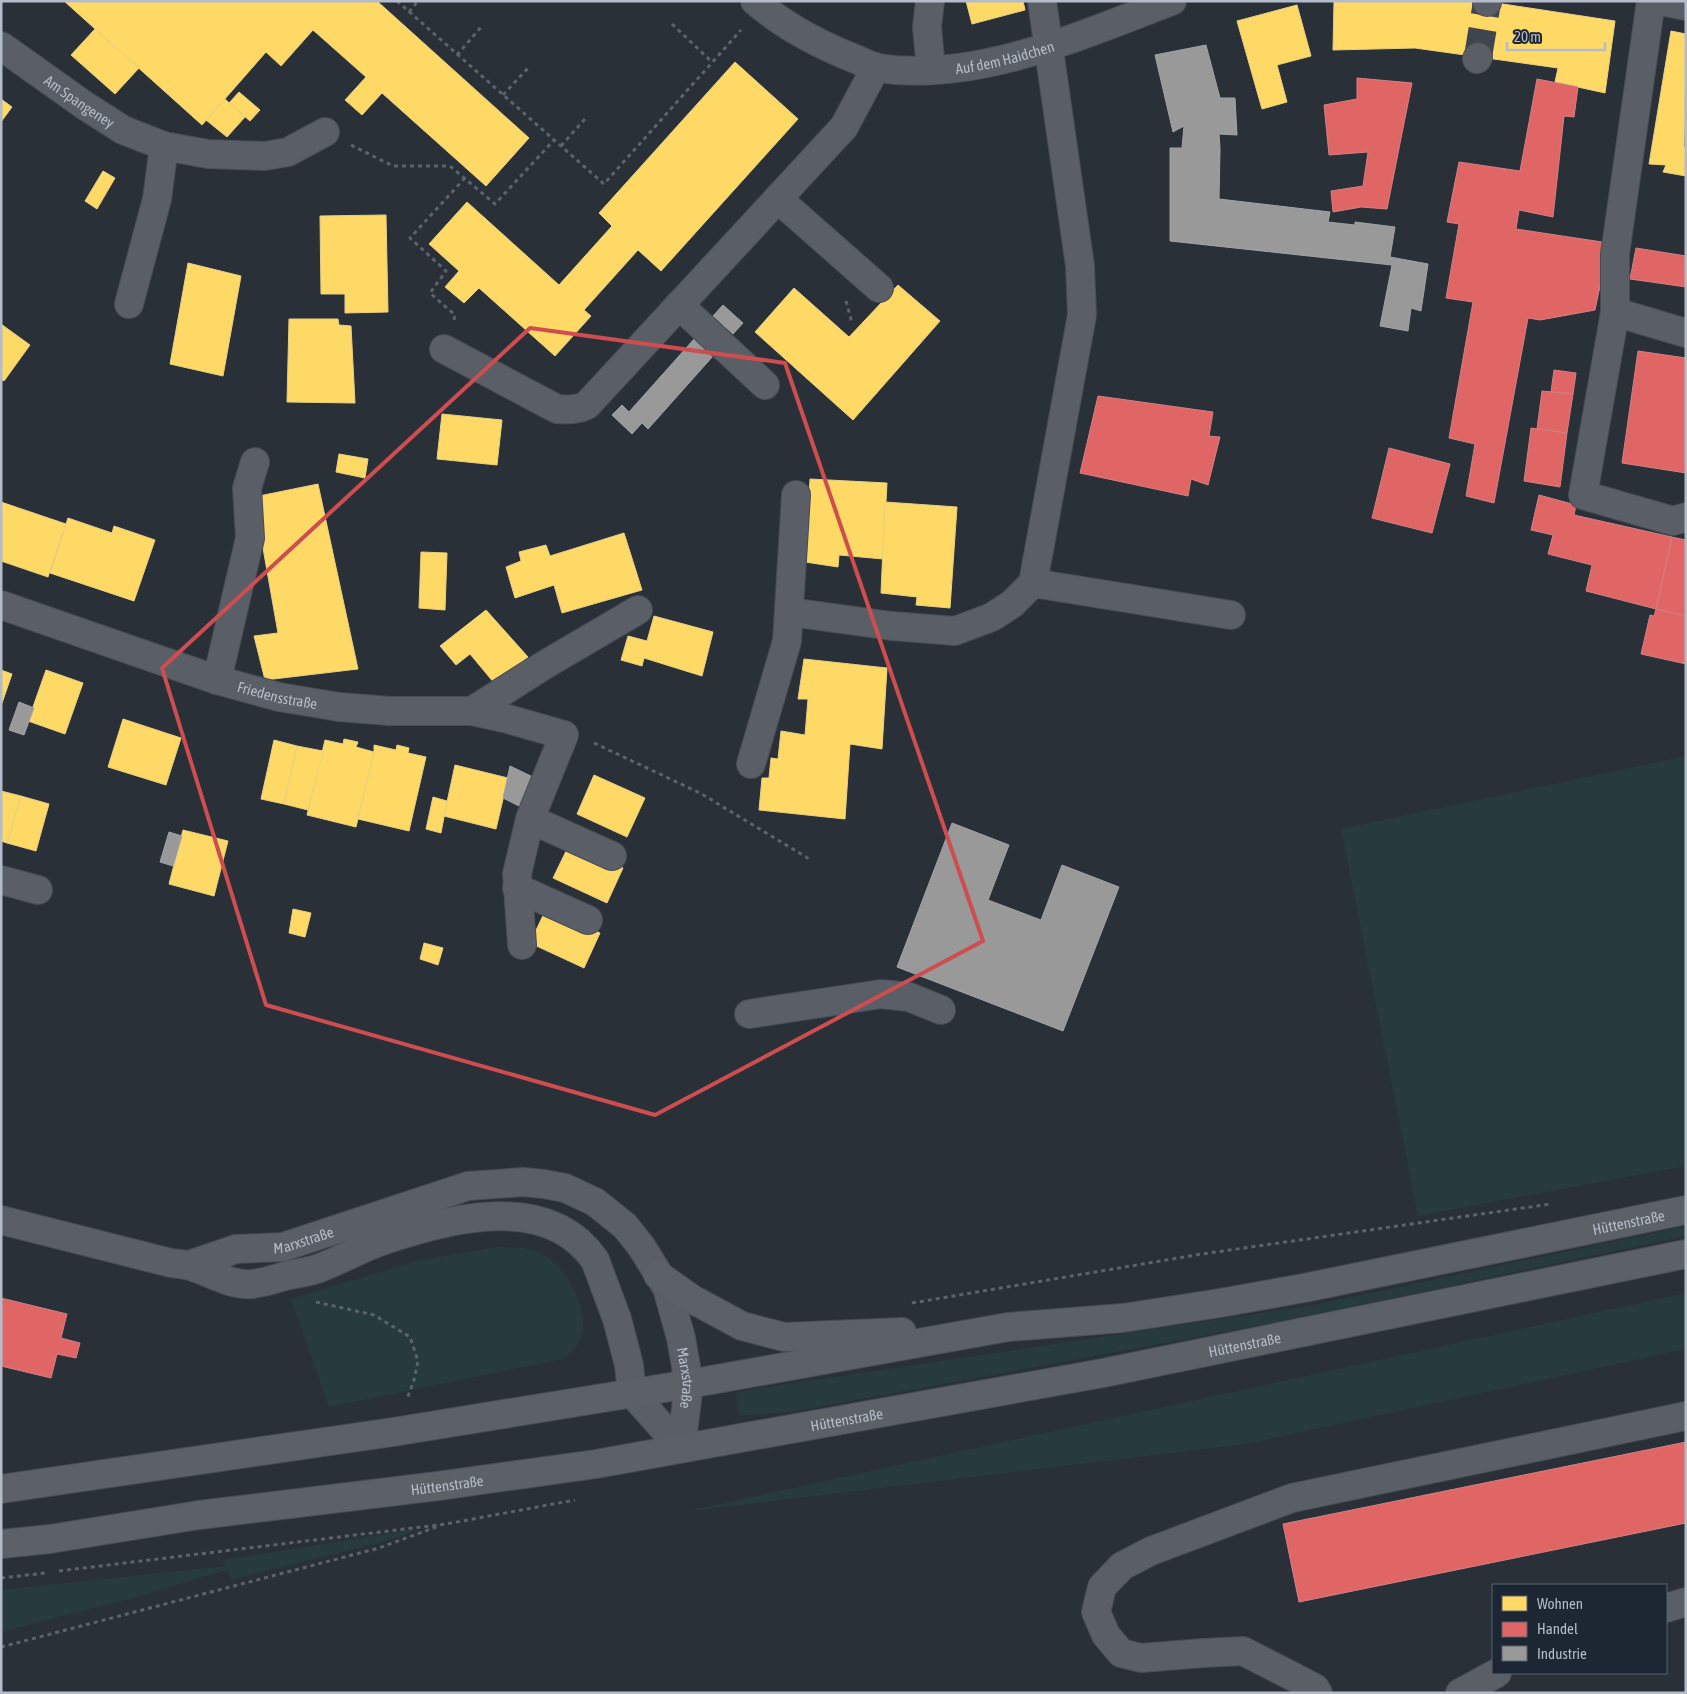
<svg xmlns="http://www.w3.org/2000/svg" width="1687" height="1694" font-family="'Asap Condensed',sans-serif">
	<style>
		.green { fill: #273a3e }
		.homes { fill: #ffd966; stroke: #e8d084 }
		.shops { fill: #e06666; stroke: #d38084 }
		.industry { fill: #999; stroke: #a1a4a7 }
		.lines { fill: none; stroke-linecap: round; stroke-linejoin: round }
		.minor-tunnel { stroke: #3f454e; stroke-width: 28; stroke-dasharray: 28 14; stroke-linecap: butt }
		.minor-casing { stroke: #484c53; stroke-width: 30 }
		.major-casing { stroke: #484c55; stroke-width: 30 }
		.path { stroke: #5d636a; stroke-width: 3; stroke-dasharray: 4 4; stroke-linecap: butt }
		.minor { stroke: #5a5e66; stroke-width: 28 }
		.major { stroke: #5c6168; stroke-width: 28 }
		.marked { fill: none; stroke: #ce4d50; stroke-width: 4; stroke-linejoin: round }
		.labels { text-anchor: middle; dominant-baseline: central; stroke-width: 5; stroke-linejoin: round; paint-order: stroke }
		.street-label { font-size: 15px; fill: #b4bcc9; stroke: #1d2633 }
	</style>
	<rect width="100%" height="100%" fill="#2a3038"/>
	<g class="green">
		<path d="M 1686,756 L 1686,1166 L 1418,1216 L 1341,829 Z"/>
		<path d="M 1686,1226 L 1686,1236 L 1274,1323 L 791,1412 L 739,1416 L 736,1393 L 761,1388 L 1314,1305 Z"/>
		<path d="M 496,1247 C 511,1247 529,1247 542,1254 C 566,1266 589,1308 582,1335 C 579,1345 571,1353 563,1359 L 329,1407 L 291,1299 L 417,1261 Z"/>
		<path d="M 1686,1293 L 1686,1349 L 1246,1444 L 683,1512 Z"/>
		<path d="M 411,1530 L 414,1531 L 397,1538 L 231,1580 L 227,1570 L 126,1600 L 1,1632 L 1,1590 L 225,1566 L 223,1560 Z"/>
	</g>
	<g class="homes">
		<path d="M 64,1 L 377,1 L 529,138 L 486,186 L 382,93 L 362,115 L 345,100 L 366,77 L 313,30 L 281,66 L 266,52 L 202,125 Z"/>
		<path d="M 966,1 L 1023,1 L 1025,10 L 972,24 Z"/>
		<path d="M 1334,1 L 1483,1 L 1615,21 L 1605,93 L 1555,82 L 1558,68 L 1415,48 L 1333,50 Z"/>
		<path d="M 1297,5 L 1311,56 L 1277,65 L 1287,102 L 1262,109 L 1237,21 Z"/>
		<path d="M 95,29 L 139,68 L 115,94 L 71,55 Z"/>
		<path d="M 1671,31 L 1686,34 L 1684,147 L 1686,147 L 1686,176 L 1663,172 L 1666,165 L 1649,164 Z"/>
		<path d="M 735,62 L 798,119 L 661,271 L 638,250 L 584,310 L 591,316 L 555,356 L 479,288 L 464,303 L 445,287 L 459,271 L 429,244 L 467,202 L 559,285 L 612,226 L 599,213 Z"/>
		<path d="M 239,92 L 260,110 L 250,121 L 229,103 Z"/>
		<path d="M 1,99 L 12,107 L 1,122 Z"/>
		<path d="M 225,99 L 245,117 L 227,137 L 206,120 Z"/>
		<path d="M 103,171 L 115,178 L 97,209 L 85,201 Z"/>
		<path d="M 386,215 L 388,312 L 345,313 L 345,294 L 321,294 L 320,216 Z"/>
		<path d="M 188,263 L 241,276 L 223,376 L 170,364 Z"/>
		<path d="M 898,285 L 940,321 L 853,420 L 755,332 L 794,288 L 849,337 Z"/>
		<path d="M 289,319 L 338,319 L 339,325 L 351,326 L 355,403 L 287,402 Z"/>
		<path d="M 1,324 L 30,345 L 4,381 L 1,379 Z"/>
		<path d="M 442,414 L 502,420 L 497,465 L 437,459 Z"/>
		<path d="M 339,454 L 368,459 L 365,478 L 336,472 Z"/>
		<path d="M 810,479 L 887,483 L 883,559 L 839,555 L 838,567 L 805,562 Z"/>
		<path d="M 318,484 L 358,669 L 265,680 L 254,636 L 278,633 L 254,497 Z"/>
		<path d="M 1,502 L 66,524 L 48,577 L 1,561 Z"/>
		<path d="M 885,502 L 957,507 L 950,608 L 916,605 L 917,597 L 881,593 Z"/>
		<path d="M 68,518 L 112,533 L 114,526 L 155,540 L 134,601 L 50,573 Z"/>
		<path d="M 624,533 L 642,590 L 562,613 L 554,585 L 515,598 L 506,567 L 521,561 L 519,552 L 546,545 L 550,556 Z"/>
		<path d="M 421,552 L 447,553 L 445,610 L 419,608 Z"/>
		<path d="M 486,610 L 528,657 L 495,684 L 470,654 L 456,665 L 440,646 Z"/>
		<path d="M 654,616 L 713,632 L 702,676 L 644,658 L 642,666 L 621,660 L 628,636 L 647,641 Z"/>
		<path d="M 804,659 L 887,668 L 882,749 L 850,744 L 845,819 L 759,810 L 762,778 L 769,778 L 771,758 L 778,759 L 781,731 L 805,735 L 808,699 L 798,699 Z"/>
		<path d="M 1,670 L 12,674 L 1,706 Z"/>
		<path d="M 46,670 L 83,683 L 65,734 L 28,721 Z"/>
		<path d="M 123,719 L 181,738 L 166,785 L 108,767 Z"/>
		<path d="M 344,739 L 358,742 L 356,747 L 374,752 L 356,827 L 307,815 L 325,740 L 343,744 Z"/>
		<path d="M 274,740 L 297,746 L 284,804 L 261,799 Z"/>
		<path d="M 374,745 L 396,750 L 397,745 L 409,748 L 408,753 L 426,757 L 409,831 L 358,819 L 374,752 Z"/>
		<path d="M 297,746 L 323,751 L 308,810 L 284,804 Z"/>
		<path d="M 455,765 L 508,778 L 496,829 L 444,816 Z"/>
		<path d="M 594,775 L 645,798 L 627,837 L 577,814 Z"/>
		<path d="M 1,791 L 21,796 L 7,843 L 1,841 Z"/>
		<path d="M 21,796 L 49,804 L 36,851 L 7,843 Z"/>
		<path d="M 433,797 L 447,801 L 441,833 L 426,829 Z"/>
		<path d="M 183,830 L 228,841 L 214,896 L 169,884 Z"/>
		<path d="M 570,843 L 623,868 L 607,903 L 553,878 Z"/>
		<path d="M 547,907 L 600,933 L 584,968 L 530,943 Z"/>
		<path d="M 293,909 L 311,913 L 305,937 L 289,933 Z"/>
		<path d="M 424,943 L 443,948 L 438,965 L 420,959 Z"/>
	</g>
	<g class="shops">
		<path d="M 1357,78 L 1412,83 L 1387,209 L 1361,207 L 1333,212 L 1331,191 L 1363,186 L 1368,152 L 1329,155 L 1324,105 L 1357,99 Z"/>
		<path d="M 1537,79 L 1578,87 L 1574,117 L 1564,116 L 1553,217 L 1519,210 L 1516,229 L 1609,243 L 1595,310 L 1540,320 L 1528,318 L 1494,503 L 1466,496 L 1475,444 L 1449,438 L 1473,302 L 1446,298 L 1459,224 L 1447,222 L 1459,162 L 1520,171 Z"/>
		<path d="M 1636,248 L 1686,256 L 1686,287 L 1630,279 Z"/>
		<path d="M 1638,351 L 1686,358 L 1686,473 L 1622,463 Z"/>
		<path d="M 1554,370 L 1576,373 L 1573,394 L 1551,392 Z"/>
		<path d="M 1542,391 L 1573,394 L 1567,433 L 1537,429 Z"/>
		<path d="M 1098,396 L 1213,412 L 1209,436 L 1220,437 L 1208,485 L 1191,479 L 1188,496 L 1080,473 Z"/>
		<path d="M 1531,428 L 1567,433 L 1560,487 L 1524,481 Z"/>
		<path d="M 1389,448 L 1450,464 L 1432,533 L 1372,518 Z"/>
		<path d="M 1539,495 L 1576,505 L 1574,515 L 1672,537 L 1656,609 L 1586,591 L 1592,565 L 1548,554 L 1553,535 L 1531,530 Z"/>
		<path d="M 1672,537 L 1686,540 L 1686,616 L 1656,609 Z"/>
		<path d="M 1656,609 L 1686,616 L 1686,664 L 1641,654 L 1650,615 L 1654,616 Z"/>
		<path d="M 1,1298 L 67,1314 L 61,1338 L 80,1343 L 76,1358 L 57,1354 L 51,1378 L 1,1366 Z"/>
		<path d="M 1686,1442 L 1686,1523 L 1299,1602 L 1283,1524 Z"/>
	</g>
	<g class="industry">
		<path d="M 1206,45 L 1220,98 L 1235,98 L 1237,135 L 1219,134 L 1220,149 L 1219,199 L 1330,212 L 1328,222 L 1355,225 L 1355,222 L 1395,227 L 1390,257 L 1428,264 L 1421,311 L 1411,308 L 1408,331 L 1380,326 L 1392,265 L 1170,241 L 1170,148 L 1182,148 L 1184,126 L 1173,132 L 1155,55 Z"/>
		<path d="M 723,305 L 743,323 L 733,334 L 713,316 Z"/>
		<path d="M 695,338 L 714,355 L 648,429 L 642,423 L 632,434 L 612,415 L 622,405 L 629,412 Z"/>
		<path d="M 19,702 L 34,708 L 24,735 L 9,730 Z"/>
		<path d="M 510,766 L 535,778 L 521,807 L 503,798 Z"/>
		<path d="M 952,823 L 1009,845 L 988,900 L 1041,920 L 1062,865 L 1119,887 L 1063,1031 L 897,967 Z"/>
		<path d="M 169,832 L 182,836 L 173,866 L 160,862 Z"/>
	</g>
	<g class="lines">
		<path class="minor-tunnel" d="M 1478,57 L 1487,2"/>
		<defs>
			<g id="minor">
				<path id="s1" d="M 755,1 C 784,26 818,44 853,58 C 861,61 870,66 878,68 C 977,83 1081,35 1172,1"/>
				<path d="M 930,1 L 927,27 L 931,70"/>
				<path d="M 1660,1 L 1686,6"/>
				<path d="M 1487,2 L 1487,1"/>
				<path id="s2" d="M 1,46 L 84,105 L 123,130 L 164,146 L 208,154 L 265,156 L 288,152 L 325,132"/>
				<path d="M 1477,59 L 1478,57"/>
				<path d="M 778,199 L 879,288"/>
				<path d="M 129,304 L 157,199 L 164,146"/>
				<path d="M 679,305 L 765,385"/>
				<path d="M 1615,312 L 1615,254 L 1651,1"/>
				<path d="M 1686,333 L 1615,312 L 1583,495 L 1673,521 L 1686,517"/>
				<path d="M 444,349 L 557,409 C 568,410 578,410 587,405 L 844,127 L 876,67"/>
				<path d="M 1033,583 L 1231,615"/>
				<path id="s3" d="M 1,605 L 217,680 L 279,697 L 339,707 L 390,711 L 472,711 L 504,718 L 564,735 L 530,819 L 517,874 L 522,945"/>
				<path d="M 790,612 L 892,626 L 955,631 L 992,617 L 1012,604 L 1033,583 L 1082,315 L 1080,266 L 1042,1"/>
				<path d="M 217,680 L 250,538 L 247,488 L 255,462"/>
				<path d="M 472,711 L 546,664 L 638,610"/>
				<path d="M 751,764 L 787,641 L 796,495"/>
				<path d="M 530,819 L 612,856"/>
				<path d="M 1,880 L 38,890"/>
				<path d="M 517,888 L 588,920"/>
				<path d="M 749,1014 L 881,994 L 909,997 L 941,1010"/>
				<path d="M 1,1220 L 171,1263 C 178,1264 184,1264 190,1266 C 210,1272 231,1286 252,1284 C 263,1283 274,1279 285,1276 C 297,1273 311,1272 322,1267 C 343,1259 363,1247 385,1240 C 450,1218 548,1192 595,1260 L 617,1319 L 629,1365 L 632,1393 L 681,1448"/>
				<path id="s4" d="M 189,1265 L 236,1249 L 283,1247 L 468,1186 L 523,1182 L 544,1184 L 565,1188 L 595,1202 L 625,1226 L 641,1246 L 667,1288 L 681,1338 L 689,1384 L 681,1448"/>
				<path d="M 1666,1608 L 1686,1602"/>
				<path d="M 1318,1693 L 1315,1688 L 1243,1651 L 1203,1653 L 1141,1658 L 1121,1653 L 1106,1635 L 1096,1612 L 1102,1587 L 1122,1566 L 1151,1551 L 1292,1498 L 1686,1416"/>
				<path d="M 1460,1693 L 1497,1673"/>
			</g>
			<g id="major">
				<path d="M 658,1275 L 692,1299 L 742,1326 L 784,1337 L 902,1332"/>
				<path id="s5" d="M 1,1489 L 393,1432 L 689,1384 L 1008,1327 L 1123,1318 L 1220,1303 L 1304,1288 L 1686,1210"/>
				<path id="s6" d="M 1,1544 L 50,1539 L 199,1515 L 438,1486 L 596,1464 L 1103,1373 L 1686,1254"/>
			</g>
		</defs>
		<use href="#minor" class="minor-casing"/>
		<use href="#major" class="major-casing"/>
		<g class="path">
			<path d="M 397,1 L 604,184 L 741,30"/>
			<path d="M 409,12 L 418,1"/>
			<path d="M 672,24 L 712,62"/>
			<path d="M 457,55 L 482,26"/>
			<path d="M 503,95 L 529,67"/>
			<path d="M 351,145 L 393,166 L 450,166 L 495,204 L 554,140"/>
			<path d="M 561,146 L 585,119"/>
			<path d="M 846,301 L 852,323"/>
			<path d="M 454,320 L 455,315 L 430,293 L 446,271 L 410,238 L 465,178"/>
			<path d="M 594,743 L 700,793 L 811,860"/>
			<path d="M 316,1302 L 374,1315 L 410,1337 L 418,1361 L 414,1380 L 407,1399"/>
			<path d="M 912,1303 L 1202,1254 L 1551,1204"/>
			<path d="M 59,1571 L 446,1524 L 575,1500"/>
			<path d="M 1,1578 L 45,1573"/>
			<path d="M 1,1647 L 379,1548 L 439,1526"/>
		</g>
		<use href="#minor" class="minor"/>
		<use href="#major" class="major"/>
	</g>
	<path class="marked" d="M 530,328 L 785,363 L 983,941 L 655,1115 L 266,1005 L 162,668 Z"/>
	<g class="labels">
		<g class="street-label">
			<text stroke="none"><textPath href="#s1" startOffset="269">Auf dem Haidchen</textPath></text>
			<text stroke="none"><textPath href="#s2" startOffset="96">Am Spangeney</textPath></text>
			<text stroke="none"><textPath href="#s3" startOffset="291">Friedensstraße</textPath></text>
			<text stroke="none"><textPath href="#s5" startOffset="1650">Hüttenstraße</textPath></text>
			<text stroke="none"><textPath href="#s4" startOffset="118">Marxstraße</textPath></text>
			<text stroke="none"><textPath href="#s6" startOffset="1260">Hüttenstraße</textPath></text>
			<text stroke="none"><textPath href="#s4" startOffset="628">Marxstraße</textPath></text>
			<text stroke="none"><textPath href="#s6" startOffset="855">Hüttenstraße</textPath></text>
			<text stroke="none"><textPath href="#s6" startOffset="450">Hüttenstraße</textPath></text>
		</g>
	</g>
	<rect width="1687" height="1694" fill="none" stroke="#b4bcc9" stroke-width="5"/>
	<rect x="1492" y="1584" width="175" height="90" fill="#1d2633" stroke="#59626f"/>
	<rect x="1502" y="1596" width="25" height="15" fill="#ffd966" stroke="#59626f"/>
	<text x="1537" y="1609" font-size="15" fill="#b4bcc9">Wohnen</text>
	<rect x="1502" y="1622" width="25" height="15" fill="#e06666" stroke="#59626f"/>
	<text x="1537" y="1634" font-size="15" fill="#b4bcc9">Handel</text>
	<rect x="1502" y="1646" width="25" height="15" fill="#999999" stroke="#59626f"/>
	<text x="1537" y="1659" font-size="15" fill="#b4bcc9">Industrie</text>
	<path d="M1507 42v8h98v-8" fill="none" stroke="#b4bcc9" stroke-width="2.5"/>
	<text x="1514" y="42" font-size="15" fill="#b4bcc9" stroke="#1d2633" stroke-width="4" paint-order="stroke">20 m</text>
</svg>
